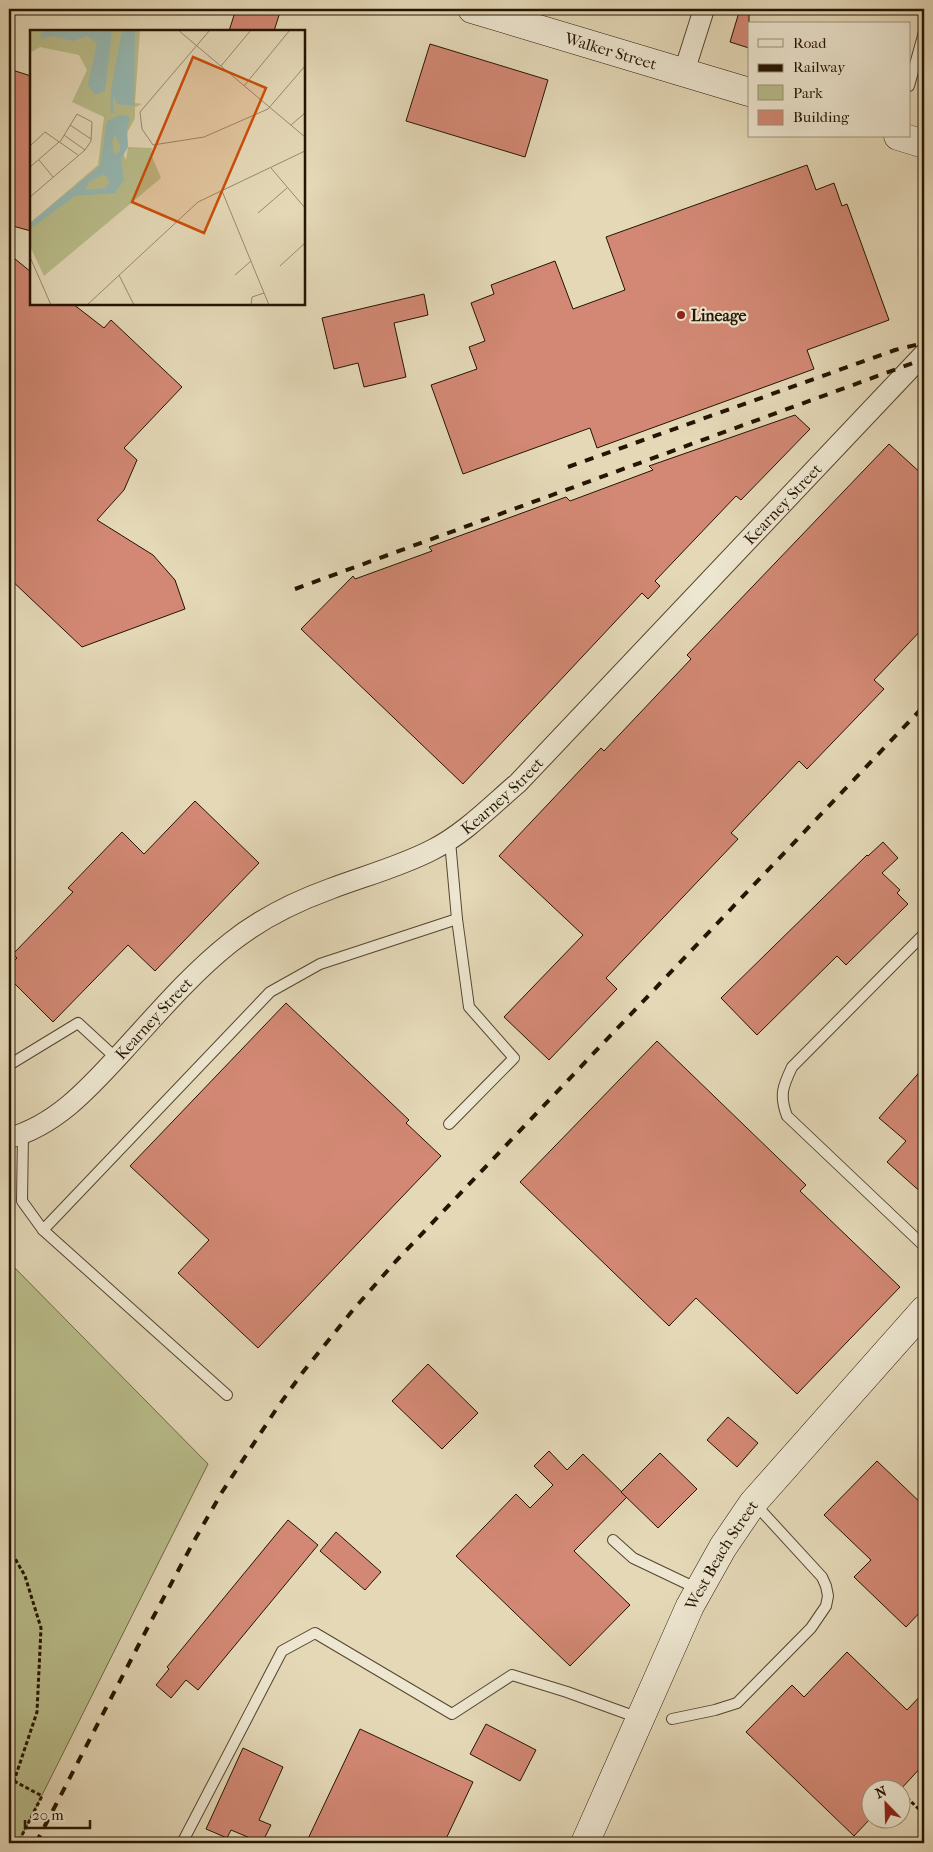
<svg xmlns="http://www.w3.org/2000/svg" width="933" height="1852" font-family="'IM FELL French Canon',serif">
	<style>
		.green { fill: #b9bd8b; stroke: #6f6846 }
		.building { fill: #d28874; stroke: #251400 }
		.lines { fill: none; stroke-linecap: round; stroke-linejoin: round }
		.service-casing { stroke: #55452e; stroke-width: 12 }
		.minor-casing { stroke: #55452e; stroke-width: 22 }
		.secondary-casing { stroke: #251400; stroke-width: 29 }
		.path { stroke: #251400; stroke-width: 3; stroke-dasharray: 4 2.5; stroke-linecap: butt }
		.service { stroke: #ede6d0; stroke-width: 10 }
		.minor { stroke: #ede6d0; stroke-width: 20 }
		.secondary { stroke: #ede6d0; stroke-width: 28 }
		.rail { stroke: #251400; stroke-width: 4; stroke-dasharray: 9 9; stroke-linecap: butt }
		.poi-dot { fill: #8f2418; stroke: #ede6d0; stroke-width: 2 }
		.labels { text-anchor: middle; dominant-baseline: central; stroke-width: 4.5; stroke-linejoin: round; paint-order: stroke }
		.street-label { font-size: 16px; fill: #251400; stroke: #ede6d0 }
		.poi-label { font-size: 16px; font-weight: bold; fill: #251400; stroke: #ede6d0; text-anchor: start }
		.inset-river { fill: none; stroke: #96b9b4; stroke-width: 2.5 }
		.inset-road { fill: none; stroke: #988a6e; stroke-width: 1 }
		.view { fill: #cb4f0a; fill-opacity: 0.15; stroke: #cb4f0a; stroke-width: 2.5 }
		.inset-edge { fill: none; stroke: #251400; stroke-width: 2.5 }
	</style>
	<rect width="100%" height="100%" fill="#e4d8b7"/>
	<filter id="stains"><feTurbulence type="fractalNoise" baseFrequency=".004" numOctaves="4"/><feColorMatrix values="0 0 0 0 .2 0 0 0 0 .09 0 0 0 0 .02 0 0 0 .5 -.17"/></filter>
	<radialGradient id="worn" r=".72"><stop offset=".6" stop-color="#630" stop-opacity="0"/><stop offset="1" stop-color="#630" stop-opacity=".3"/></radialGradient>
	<path class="green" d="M 9,1262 L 208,1464 L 18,1843 L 9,1843 Z"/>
	<g class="building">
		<path d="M 236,9 L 281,9 L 274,31 L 229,31 Z"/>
		<path d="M 740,9 L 749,9 L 749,48 L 730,42 Z"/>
		<path d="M 430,44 L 548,80 L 525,157 L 406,121 Z"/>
		<path d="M 9,69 L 31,76 L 31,231 L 9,225 Z"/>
		<path d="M 807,165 L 816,190 L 834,183 L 842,206 L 847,204 L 889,320 L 807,350 L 814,369 L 597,448 L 590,428 L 463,474 L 431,385 L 477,369 L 469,347 L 485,341 L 471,303 L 494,294 L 491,285 L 555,261 L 573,309 L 625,290 L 606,237 Z"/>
		<path d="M 9,254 L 31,272 L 31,304 L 73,304 L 104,328 L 111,320 L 182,387 L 124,448 L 137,460 L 124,490 L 97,520 L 153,555 L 175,580 L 185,609 L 82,647 L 9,578 Z"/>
		<path d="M 424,294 L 428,315 L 394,323 L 406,377 L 364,387 L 358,363 L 334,369 L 322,318 Z"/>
		<path d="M 795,415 L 810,429 L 741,500 L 736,496 L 655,581 L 660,586 L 648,599 L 642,593 L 463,784 L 301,629 L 353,576 L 355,579 L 432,551 L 429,547 L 566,497 L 570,501 L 653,470 L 649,466 Z"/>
		<path d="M 889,444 L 924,476 L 924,627 L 874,680 L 884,689 L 807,769 L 799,761 L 731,833 L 738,839 L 606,978 L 617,989 L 549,1060 L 504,1017 L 583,935 L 499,856 L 601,748 L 604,751 L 691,659 L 687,655 Z"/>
		<path d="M 195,801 L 259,863 L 155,971 L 128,945 L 53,1022 L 9,978 L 9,966 L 17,958 L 13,954 L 73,892 L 68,888 L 122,832 L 144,854 Z"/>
		<path d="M 883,842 L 898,858 L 882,873 L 900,890 L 897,893 L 908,904 L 846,965 L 837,956 L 757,1035 L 721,998 L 867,855 L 868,856 Z"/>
		<path d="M 286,1003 L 409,1120 L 406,1123 L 441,1156 L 258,1348 L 178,1273 L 209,1240 L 130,1166 Z"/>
		<path d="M 657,1041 L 806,1185 L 800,1191 L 900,1287 L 797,1394 L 696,1298 L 669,1326 L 520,1182 Z"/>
		<path d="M 924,1067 L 924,1195 L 887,1162 L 906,1141 L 879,1118 Z"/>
		<path d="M 428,1364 L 478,1413 L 442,1449 L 392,1401 Z"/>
		<path d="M 728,1417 L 758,1443 L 737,1467 L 707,1440 Z"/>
		<path d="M 549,1451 L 567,1470 L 583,1454 L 627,1497 L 574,1551 L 630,1605 L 570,1666 L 456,1556 L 516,1494 L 530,1508 L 553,1485 L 534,1466 Z"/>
		<path d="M 660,1453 L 697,1489 L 658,1528 L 621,1492 Z"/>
		<path d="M 877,1461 L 924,1506 L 924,1608 L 906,1627 L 854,1577 L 871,1560 L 824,1515 Z"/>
		<path d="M 288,1520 L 318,1545 L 198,1690 L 186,1680 L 171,1698 L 156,1685 L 169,1669 L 167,1667 Z"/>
		<path d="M 336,1532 L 381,1572 L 365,1590 L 320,1551 Z"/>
		<path d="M 847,1652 L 907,1710 L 924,1692 L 924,1764 L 900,1790 L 870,1790 L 870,1819 L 854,1836 L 746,1732 L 792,1685 L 804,1697 Z"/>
		<path d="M 486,1724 L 536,1750 L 520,1781 L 470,1754 Z"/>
		<path d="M 360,1729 L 473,1782 L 444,1843 L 306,1843 Z"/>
		<path d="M 243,1748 L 283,1767 L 259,1820 L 271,1825 L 262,1843 L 231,1830 L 227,1838 L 206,1829 Z"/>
	</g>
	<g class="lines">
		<defs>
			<g id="service">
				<path d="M 909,86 L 924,32"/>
				<path d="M 924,934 L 792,1067 C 783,1086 779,1095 787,1116 L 924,1246"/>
				<path d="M 9,1065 L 78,1023 L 116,1058"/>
				<path d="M 449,1124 L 514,1058 L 469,1007 L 457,919"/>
				<path d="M 23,1134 L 22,1201 L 43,1230 L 270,992 L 320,964 L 457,919 L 450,841"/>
				<path d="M 43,1230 L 227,1395"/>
				<path d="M 613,1540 L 633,1558 L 698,1589"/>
				<path d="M 672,1719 L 715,1710 L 737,1703 L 811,1628 L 826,1606 L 828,1596 L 826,1586 L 822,1577 L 755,1504"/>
				<path d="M 182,1843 L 282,1651 L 315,1633 L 452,1714 L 512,1675 L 567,1692 L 639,1718"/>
			</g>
			<g id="minor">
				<path d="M 684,72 L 704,9"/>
				<path id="s1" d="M 9,1138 C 57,1125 91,1086 124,1050 C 158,1013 191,974 230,943 C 260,919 294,902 330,889 C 364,876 399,867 432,850 C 464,834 491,806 518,783 L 924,354"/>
			</g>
			<g id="secondary">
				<path id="s2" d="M 472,9 L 749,92"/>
				<path d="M 898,136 L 924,144"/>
				<path id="s3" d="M 585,1843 L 690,1606 L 723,1547 L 753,1503 L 924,1310"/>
			</g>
		</defs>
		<use href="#service" class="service-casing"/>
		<use href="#minor" class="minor-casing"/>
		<use href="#secondary" class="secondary-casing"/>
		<g class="path">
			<path d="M 9,1548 L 25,1576 L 41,1628 L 37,1712 L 14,1781 L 9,1790"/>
			<path d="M 14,1781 L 42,1796 L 18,1843"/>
			<path d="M 902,1793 L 924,1814"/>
			<path d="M 871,1843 L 872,1837"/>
		</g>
		<use href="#service" class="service"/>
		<use href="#minor" class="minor"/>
		<use href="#secondary" class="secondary"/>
		<g class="rail">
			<path d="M 568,467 L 895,350 L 924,343"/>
			<path d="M 295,589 L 924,359"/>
			<path d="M 36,1843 L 149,1625 L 194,1541 L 222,1492 L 277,1408 L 303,1372 L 353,1310 L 396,1261 L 924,706"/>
		</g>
	</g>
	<circle class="poi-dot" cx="681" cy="315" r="5"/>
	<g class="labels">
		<g class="street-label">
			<text stroke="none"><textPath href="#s2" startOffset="145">Walker Street</textPath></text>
			<text stroke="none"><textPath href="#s1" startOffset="1015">Kearney Street</textPath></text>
			<text stroke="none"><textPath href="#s1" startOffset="610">Kearney Street</textPath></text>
			<text stroke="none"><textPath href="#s1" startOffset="190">Kearney Street</textPath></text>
			<text stroke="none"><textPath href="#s3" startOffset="319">West Beach Street</textPath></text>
		</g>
		<g class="poi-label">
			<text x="691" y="315">Lineage</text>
		</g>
	</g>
	<g transform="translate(30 30)">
		<rect width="275" height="275" fill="#e4d8b7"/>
		<path d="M 0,0 L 110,0 L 105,73 L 112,74 L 105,77 L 105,88 L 90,116 L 96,130 L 98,117 L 122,118 L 121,124 L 131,148 L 14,246 L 0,216 L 0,193 L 68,135 L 74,87 L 42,72 L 57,40 L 49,25 L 10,17 L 0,23 Z" fill="#b9bd8b"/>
		<path d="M 16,0 L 82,0 L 75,61 L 65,65 L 58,55 L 67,13 L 57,6 L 43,11 L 23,6 L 12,9 L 10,4 ZM 92,0 L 105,0 L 104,76 L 87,74 L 81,60 ZM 89,85 L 98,86 L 100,89 L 97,97 L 98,117 L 91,129 L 94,150 L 85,163 L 45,166 L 0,199 L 0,193 L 70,136 L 77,91 ZM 85,105 L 90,115 L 90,121 L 84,124 L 82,112 ZM 74,144 L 80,152 L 75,158 L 55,160 L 59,152 Z" fill="#96b9b4" fill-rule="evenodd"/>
		<path class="inset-river" d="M 82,83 L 82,60"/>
		<path class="inset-road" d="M 148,0 L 275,107M 180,0 L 110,82 L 112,99 L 123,115 L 174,107 L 238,79 L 275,36M 191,36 L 221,0M 214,56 L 260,0M 40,95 L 61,109M 261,95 L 275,83M 34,105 L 55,120M 0,116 L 15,102 L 48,125M 9,130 L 23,147M 0,137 L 29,112M 241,138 L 275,178M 192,161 L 239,275M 0,167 L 55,120 L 61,111 L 62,92 L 47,84 L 30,112M 228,183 L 257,158M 0,227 L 21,275M 250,236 L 275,213M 89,245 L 104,275M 205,245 L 221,231M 57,275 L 168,172 L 275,121M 221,275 L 222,267 L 234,263"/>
		<path class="view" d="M 163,27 L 236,58 L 174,203 L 102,172 Z"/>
		<rect width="275" height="275" class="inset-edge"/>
	</g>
	<rect width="933" height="1852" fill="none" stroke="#e4d8b7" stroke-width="30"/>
	<rect x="10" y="10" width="913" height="1832" fill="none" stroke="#251400" stroke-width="2.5"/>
	<rect x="15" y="15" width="903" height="1822" fill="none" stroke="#251400"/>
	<rect x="748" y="22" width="162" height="115" fill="#ede6d0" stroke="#9d927d"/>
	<rect x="758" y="39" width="25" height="8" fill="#ede6d0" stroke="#9d927d"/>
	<text x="793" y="48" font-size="15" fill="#251400">Road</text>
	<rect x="758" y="64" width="25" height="8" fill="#251400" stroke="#9d927d"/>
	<text x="793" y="72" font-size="15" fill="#251400">Railway</text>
	<rect x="758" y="85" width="25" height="15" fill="#b9bd8b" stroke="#9d927d"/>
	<text x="793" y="98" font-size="15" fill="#251400">Park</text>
	<rect x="758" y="110" width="25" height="15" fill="#d28874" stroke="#9d927d"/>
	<text x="793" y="122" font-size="15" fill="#251400">Building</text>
	<g transform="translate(886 1804) rotate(337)"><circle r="24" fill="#ede6d0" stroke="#9d927d"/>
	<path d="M0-4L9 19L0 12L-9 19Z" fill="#8f2418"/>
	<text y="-8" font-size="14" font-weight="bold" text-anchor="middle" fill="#251400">N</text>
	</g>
	<path d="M25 1820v8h65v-8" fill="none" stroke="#251400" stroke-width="2.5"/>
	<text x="32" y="1820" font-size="15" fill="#251400" stroke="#ede6d0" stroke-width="4" paint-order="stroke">20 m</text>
	<rect width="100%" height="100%" filter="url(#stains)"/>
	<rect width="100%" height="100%" fill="url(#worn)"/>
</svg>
